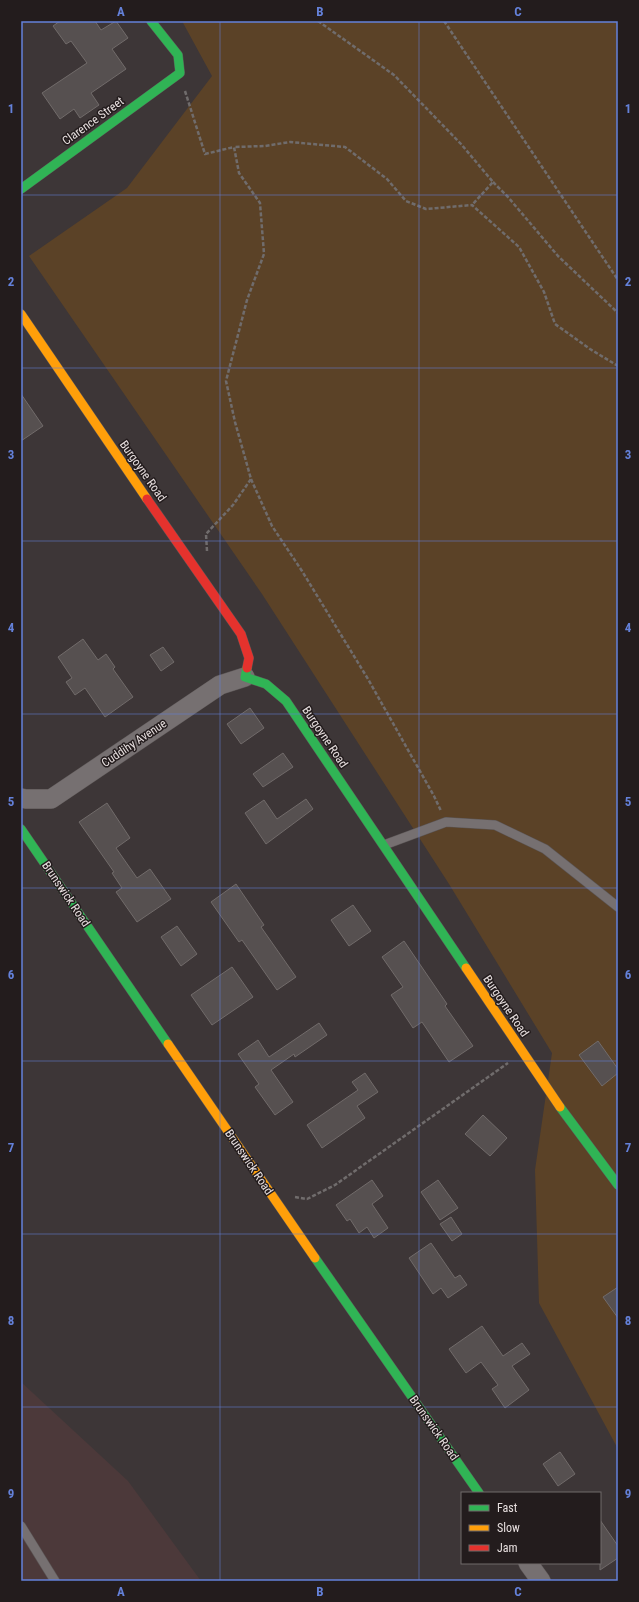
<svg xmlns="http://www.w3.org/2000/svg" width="639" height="1602" font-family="'Roboto Condensed',sans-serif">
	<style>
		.built { fill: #4c393a }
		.green { fill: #5b4227 }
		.building { fill: #565050; stroke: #716b6a }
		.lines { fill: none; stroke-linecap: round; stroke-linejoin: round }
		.lane-casing { stroke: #5b5555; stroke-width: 10 }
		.street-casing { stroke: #5b5555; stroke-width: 20 }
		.fast-casing { stroke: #5b5555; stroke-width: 10 }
		.slow-casing { stroke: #5b5555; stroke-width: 10 }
		.jam-casing { stroke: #5b5555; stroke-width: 10 }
		.path { stroke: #706c6c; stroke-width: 2.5; stroke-dasharray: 4 2; stroke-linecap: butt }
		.lane { stroke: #767071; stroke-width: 9 }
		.street { stroke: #767071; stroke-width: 19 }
		.fast { stroke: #30b455; stroke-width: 9 }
		.slow { stroke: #ff9f0a; stroke-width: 9 }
		.jam { stroke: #e5322d; stroke-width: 9 }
		.grid { fill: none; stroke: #6481da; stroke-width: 1; stroke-opacity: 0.55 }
		.labels { text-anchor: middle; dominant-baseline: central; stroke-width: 3; stroke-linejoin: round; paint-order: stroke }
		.street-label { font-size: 12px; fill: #e7dfdf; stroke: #231c1d }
		.neatline { fill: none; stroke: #6481da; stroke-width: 1.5 }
		.grid-label { font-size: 13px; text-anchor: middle; font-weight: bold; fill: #6481da }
	</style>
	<rect width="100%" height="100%" fill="#3d3637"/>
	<path class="built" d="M 21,1382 L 128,1481 L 201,1581 L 21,1581 Z"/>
	<path class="green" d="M 182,21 L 618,21 L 618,1449 L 539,1303 L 535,1170 L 552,1053 L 449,884 L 262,594 L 29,256 L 127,188 L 212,76 Z"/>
	<g class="building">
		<path d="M 60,21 L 95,21 L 101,30 L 116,21 L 128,38 L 112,49 L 126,69 L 91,93 L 99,105 L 80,118 L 74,109 L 60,119 L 42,93 L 87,63 L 71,41 L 66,44 L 53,26 Z"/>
		<path d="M 21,394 L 43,426 L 21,441 Z"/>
		<path d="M 83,639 L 98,660 L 106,654 L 115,667 L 113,669 L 133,697 L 105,717 L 85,688 L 75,695 L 66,682 L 72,678 L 58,657 Z"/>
		<path d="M 163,647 L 174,662 L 161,671 L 150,655 Z"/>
		<path d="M 250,708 L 264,728 L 241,744 L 227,724 Z"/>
		<path d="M 283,753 L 293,767 L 263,787 L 253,774 Z"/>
		<path d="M 306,799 L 313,809 L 266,844 L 245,813 L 264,800 L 277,819 Z"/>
		<path d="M 107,803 L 130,838 L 116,848 L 137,878 L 150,869 L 171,899 L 137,922 L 116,892 L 122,888 L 112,873 L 114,872 L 79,822 Z"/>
		<path d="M 236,884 L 264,925 L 261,927 L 296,977 L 277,990 L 242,940 L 239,942 L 211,902 Z"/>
		<path d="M 353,905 L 371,931 L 349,946 L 331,920 Z"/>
		<path d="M 177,926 L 197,954 L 181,966 L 161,937 Z"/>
		<path d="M 404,941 L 447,1004 L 445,1006 L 473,1046 L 449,1062 L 422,1022 L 413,1028 L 391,995 L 403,987 L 382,957 Z"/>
		<path d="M 232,967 L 253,997 L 212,1025 L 191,995 Z"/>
		<path d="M 319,1023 L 327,1035 L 295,1057 L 294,1054 L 271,1070 L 293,1102 L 275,1115 L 255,1087 L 259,1084 L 238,1054 L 258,1040 L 269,1057 Z"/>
		<path d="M 598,1041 L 618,1069 L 618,1073 L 602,1086 L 579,1055 Z"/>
		<path d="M 365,1073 L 378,1092 L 357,1106 L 365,1118 L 322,1148 L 307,1125 L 358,1090 L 352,1082 Z"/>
		<path d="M 483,1115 L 507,1138 L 490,1156 L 465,1134 Z"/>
		<path d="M 372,1180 L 383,1196 L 372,1204 L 388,1228 L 374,1238 L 367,1227 L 359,1233 L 350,1219 L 347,1221 L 336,1205 Z"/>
		<path d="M 438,1180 L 458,1208 L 440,1220 L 421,1192 Z"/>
		<path d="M 451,1217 L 462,1234 L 452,1241 L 440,1224 Z"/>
		<path d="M 431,1243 L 455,1278 L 460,1275 L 467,1285 L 448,1298 L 441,1288 L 433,1294 L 409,1258 Z"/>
		<path d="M 618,1287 L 618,1318 L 603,1297 Z"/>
		<path d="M 482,1326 L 503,1356 L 522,1343 L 530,1354 L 512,1366 L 529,1390 L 505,1408 L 492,1389 L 498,1385 L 481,1362 L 466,1373 L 449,1349 Z"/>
		<path d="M 560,1452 L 575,1474 L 558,1486 L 543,1464 Z"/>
		<path d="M 600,1520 L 618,1546 L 618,1558 L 600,1570 Z"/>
	</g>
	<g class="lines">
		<defs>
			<g id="lane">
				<path d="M 384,845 L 446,822 L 495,825 L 545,849 L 618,907"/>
				<path d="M 21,1526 L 55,1581"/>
			</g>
			<g id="street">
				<path d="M 21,798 L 26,799 L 51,799 L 220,685 L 245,677"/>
				<path d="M 528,1563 L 541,1581"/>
			</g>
			<g id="fast">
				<path d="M 21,189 L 180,73 L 178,55 L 151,21"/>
				<path d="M 247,668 L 245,677 L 266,684 L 286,701 L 466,968"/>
				<path d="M 21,829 L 168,1044"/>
				<path d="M 560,1107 L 618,1185"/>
				<path d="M 315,1258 L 479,1493"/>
			</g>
			<g id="slow">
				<path d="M 21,314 L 147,499"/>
				<path d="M 466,968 L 560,1107"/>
				<path d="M 168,1044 L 315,1258"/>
			</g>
			<path id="jam" d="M 147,499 L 241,634 L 249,658 L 247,668"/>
		</defs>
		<use href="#lane" class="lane-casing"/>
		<use href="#street" class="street-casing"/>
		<use href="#fast" class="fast-casing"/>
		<use href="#slow" class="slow-casing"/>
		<use href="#jam" class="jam-casing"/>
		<g class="path">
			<path d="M 318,21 L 394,75 L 461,144 L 493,182 L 472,205"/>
			<path d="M 444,21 L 618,280"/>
			<path d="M 185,91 L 205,154 L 234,147"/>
			<path d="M 493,182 L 508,197 L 558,256 L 618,313"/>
			<path d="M 251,479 L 272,526 L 302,571 L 368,679 L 434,796 L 441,811"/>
			<path d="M 207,551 L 206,534 L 233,505 L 251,479 L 235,422 L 226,381 L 247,300 L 264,254 L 260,203 L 239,173 L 234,147 L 265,146 L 290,142 L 345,147 L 387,179 L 406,201 L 426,209 L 472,205 L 519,247 L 544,292 L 555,324 L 590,349 L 618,366"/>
			<path d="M 295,1197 L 307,1199 L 335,1185 L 508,1063"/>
		</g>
		<use href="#lane" class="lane"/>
		<use href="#street" class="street"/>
		<use href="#fast" class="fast"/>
		<use href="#slow" class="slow"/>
		<use href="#jam" class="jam"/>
	</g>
	<path class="grid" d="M 220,21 L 220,1581M 419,21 L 419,1581M 21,195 L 618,195M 21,368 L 618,368M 21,541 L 618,541M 21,714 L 618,714M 21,888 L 618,888M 21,1061 L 618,1061M 21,1234 L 618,1234M 21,1407 L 618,1407"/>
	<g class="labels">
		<g class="street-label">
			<text transform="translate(93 121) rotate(-36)">Clarence Street</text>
			<text transform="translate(143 471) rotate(55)">Burgoyne Road</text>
			<text transform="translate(325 737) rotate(56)">Burgoyne Road</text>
			<text transform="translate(134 743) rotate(-34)">Cuddihy Avenue</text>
			<text transform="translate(66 894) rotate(56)">Brunswick Road</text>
			<text transform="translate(506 1006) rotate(56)">Burgoyne Road</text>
			<text transform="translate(249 1162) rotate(56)">Brunswick Road</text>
			<text transform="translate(434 1428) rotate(55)">Brunswick Road</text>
		</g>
	</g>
	<rect width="639" height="1602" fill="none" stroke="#231c1d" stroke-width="44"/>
	<rect x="461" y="1492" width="140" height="72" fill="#231c1d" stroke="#716a6b"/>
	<rect x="469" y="1505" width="20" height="6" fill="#30b455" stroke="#716a6b"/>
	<text x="497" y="1512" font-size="12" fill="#e7dfdf">Fast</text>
	<rect x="469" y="1525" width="20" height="6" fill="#ff9f0a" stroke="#716a6b"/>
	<text x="497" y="1532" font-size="12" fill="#e7dfdf">Slow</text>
	<rect x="469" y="1545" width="20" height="6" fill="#e5322d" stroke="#716a6b"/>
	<text x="497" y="1552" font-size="12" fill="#e7dfdf">Jam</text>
	<rect x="22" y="22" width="595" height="1558" class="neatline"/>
	<g class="grid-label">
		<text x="121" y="16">A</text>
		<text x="320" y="16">B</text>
		<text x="518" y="16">C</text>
		<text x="11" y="113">1</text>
		<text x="628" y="113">1</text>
		<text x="11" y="286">2</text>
		<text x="628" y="286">2</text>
		<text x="11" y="459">3</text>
		<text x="628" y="459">3</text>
		<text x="11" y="632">4</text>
		<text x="628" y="632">4</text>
		<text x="11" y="806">5</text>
		<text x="628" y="806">5</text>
		<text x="11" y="979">6</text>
		<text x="628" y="979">6</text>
		<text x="11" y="1152">7</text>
		<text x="628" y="1152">7</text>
		<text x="11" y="1325">8</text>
		<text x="628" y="1325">8</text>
		<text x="11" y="1498">9</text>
		<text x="628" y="1498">9</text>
		<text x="121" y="1596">A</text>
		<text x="320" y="1596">B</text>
		<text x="518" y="1596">C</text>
	</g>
</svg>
